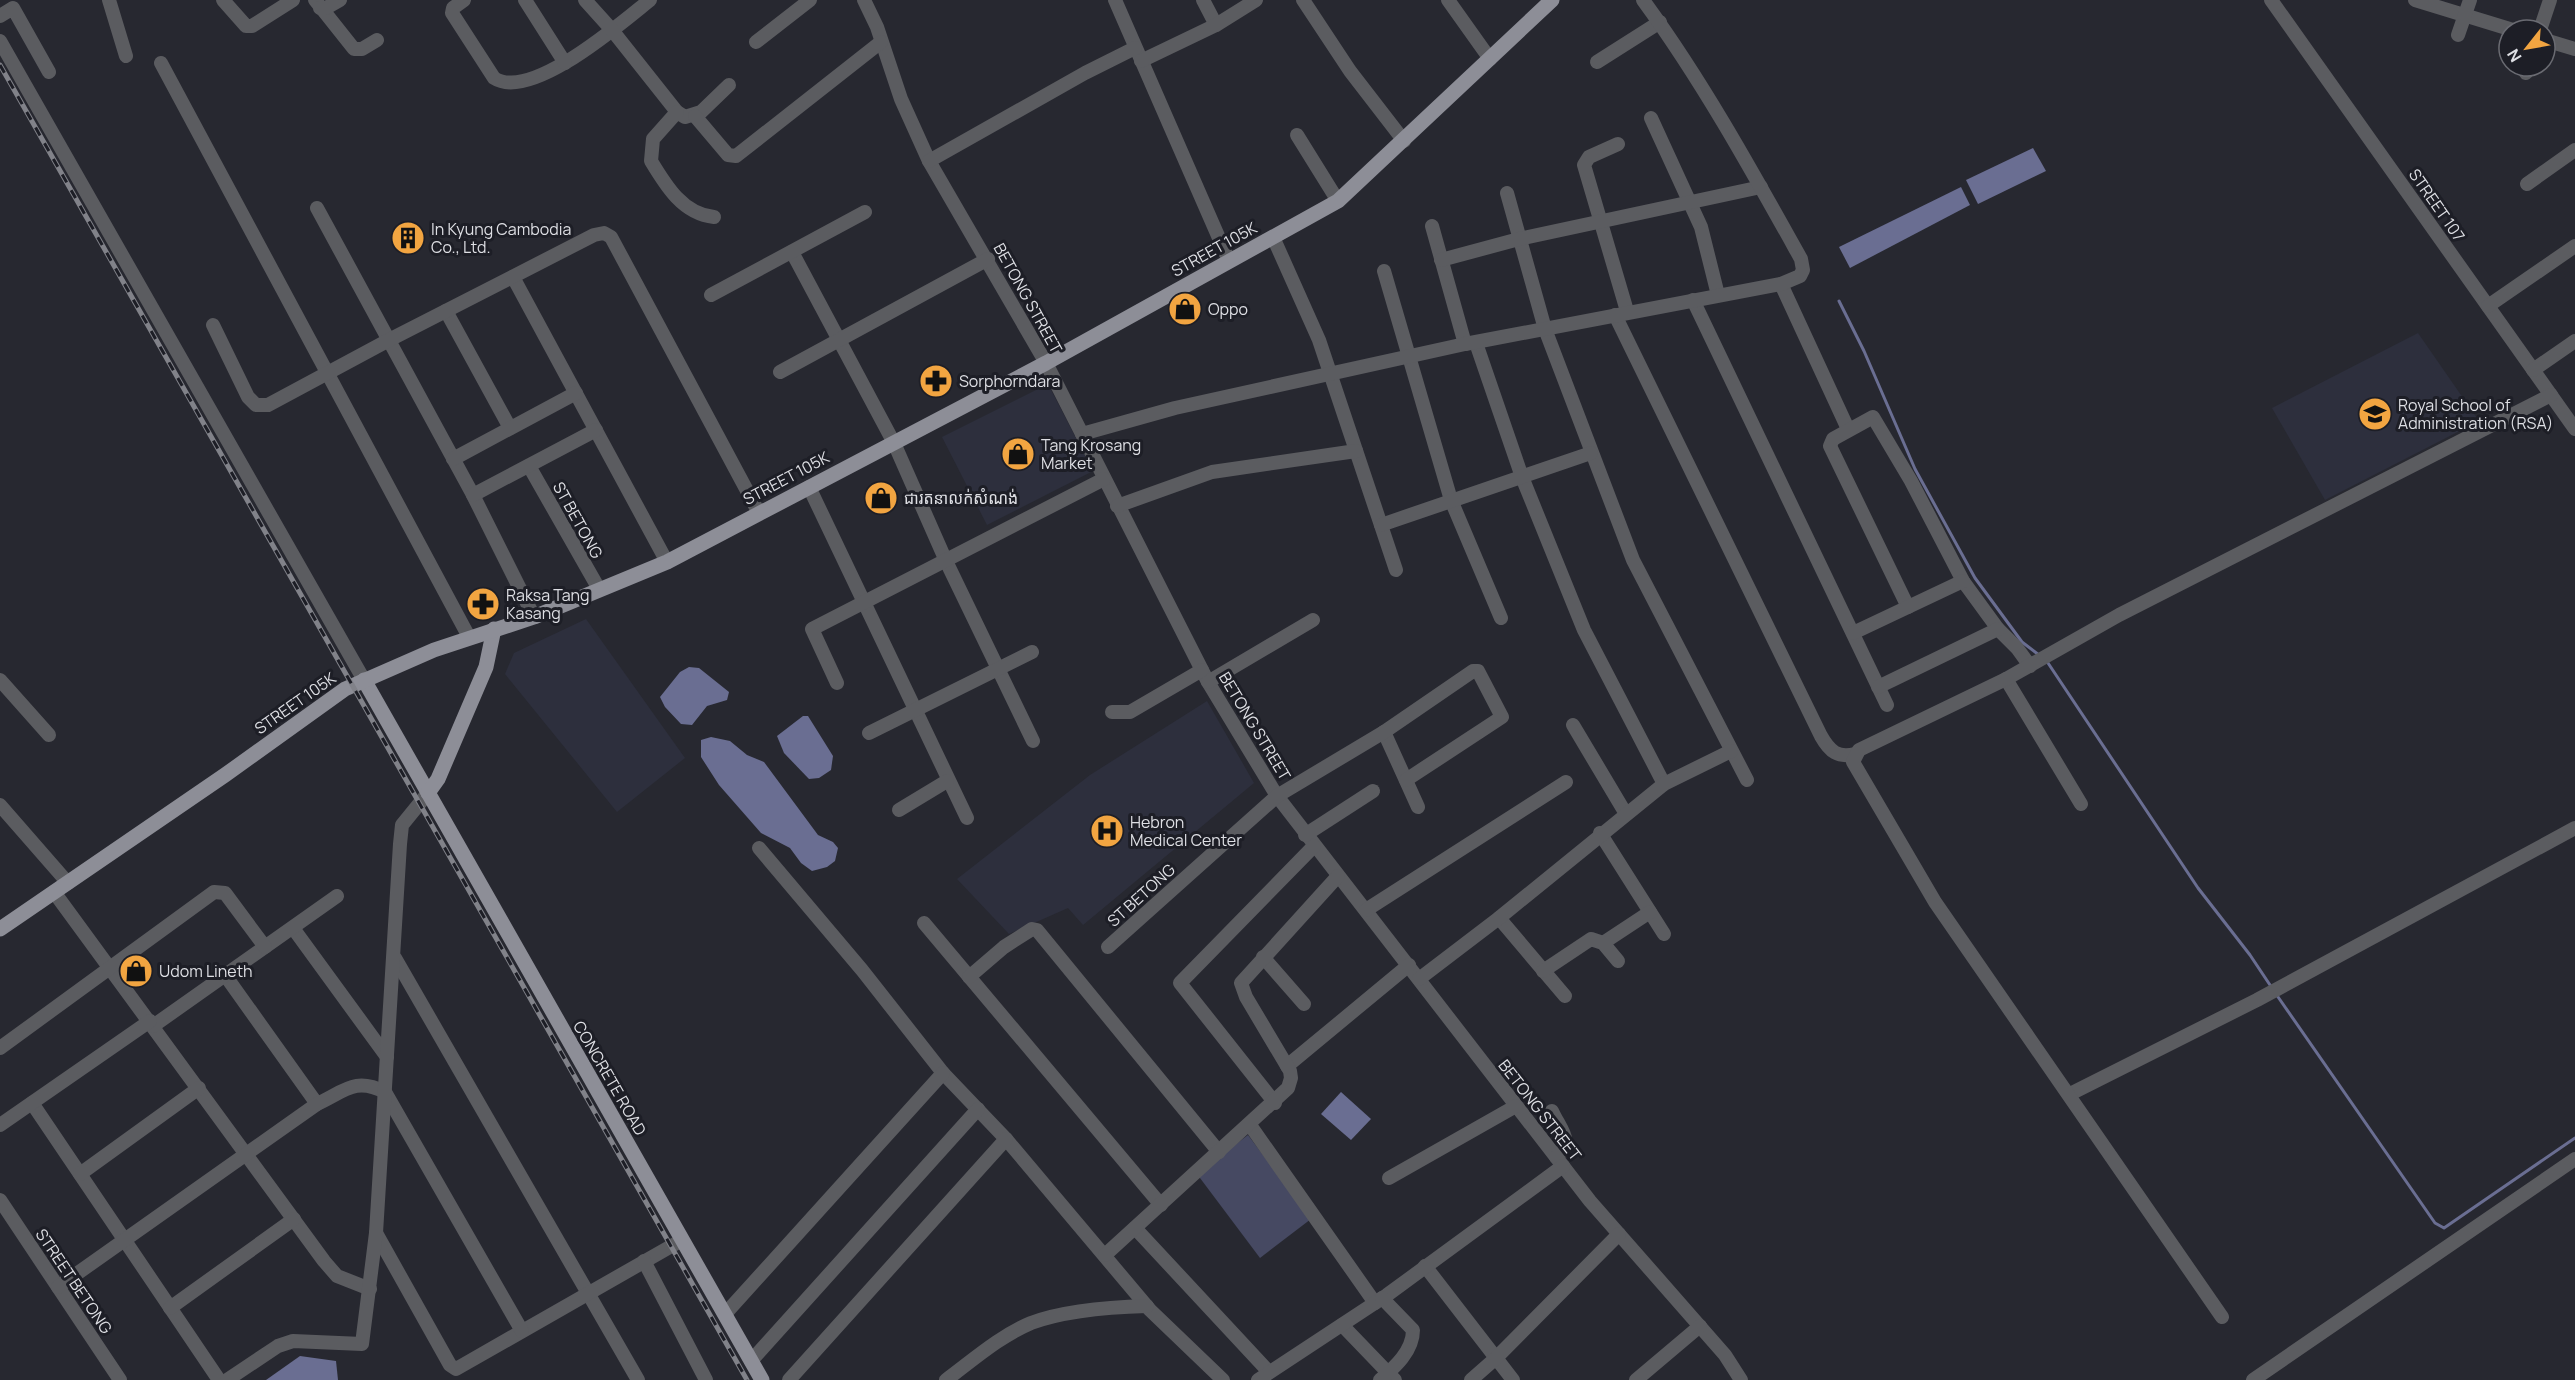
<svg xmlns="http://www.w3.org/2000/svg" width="2575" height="1380" font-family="Manrope,'Noto Sans Khmer',sans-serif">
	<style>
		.built { fill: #2d2f3d }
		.green { fill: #464962 }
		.water { fill: #6a6e92 }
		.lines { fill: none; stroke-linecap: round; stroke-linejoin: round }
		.stream { stroke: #6a6e92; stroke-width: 3 }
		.minor { stroke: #5b5c60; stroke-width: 14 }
		.major { stroke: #8d8e97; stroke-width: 15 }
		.rail-casing { stroke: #818289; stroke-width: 5 }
		.rail { stroke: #1d1e26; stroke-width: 3; stroke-dasharray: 9; stroke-linecap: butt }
		.labels { text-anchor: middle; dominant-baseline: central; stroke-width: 6; stroke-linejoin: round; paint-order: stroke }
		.street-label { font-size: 16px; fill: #dedfe4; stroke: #1d1e26 }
		.poi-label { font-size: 16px; fill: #dedfe4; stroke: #1d1e26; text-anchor: start }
	</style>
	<rect width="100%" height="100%" fill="#272830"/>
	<g class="built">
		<path d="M 2418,333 L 2479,421 L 2325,500 L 2272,408 Z"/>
		<path d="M 1048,384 L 1093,471 L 987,525 L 942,437 Z"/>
		<path d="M 586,619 L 685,758 L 617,812 L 505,674 L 514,653 Z"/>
		<path d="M 1207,701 L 1254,783 L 1083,925 L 1068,908 L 1009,934 L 957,879 L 1090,775 Z"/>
	</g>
	<path class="green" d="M 1248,1135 L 1311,1219 L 1260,1258 L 1197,1174 Z"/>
	<g class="water">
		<path d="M 2033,148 L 2046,171 L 1978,204 L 1966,180 Z"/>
		<path d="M 1961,187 L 1970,205 L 1850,268 L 1839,247 Z"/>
		<path d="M 689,667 L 699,668 L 729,692 L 727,700 L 707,706 L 692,725 L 681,724 L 665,707 L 660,697 L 680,672 Z"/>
		<path d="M 803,716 L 808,716 L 833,756 L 831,770 L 819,778 L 809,779 L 784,753 L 777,736 Z"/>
		<path d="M 711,737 L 730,741 L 747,755 L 764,762 L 818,835 L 833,842 L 838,848 L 835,861 L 827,867 L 812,871 L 801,863 L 790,848 L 761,833 L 719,785 L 701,757 L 701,740 Z"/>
		<path d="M 1341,1092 L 1371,1119 L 1351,1140 L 1321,1114 Z"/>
		<path d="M 300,1356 L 336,1361 L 338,1380 L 266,1380 Z"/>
	</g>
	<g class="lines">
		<g class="stream">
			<path d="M 1839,301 L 1864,351 L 1915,469 L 1975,578 L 2022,642 L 2039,655"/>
			<path d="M 2046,660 L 2198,888 L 2250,955 L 2272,988"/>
			<path d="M 2276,994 L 2435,1223 L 2444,1228 L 2575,1138"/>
		</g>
		<g class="minor">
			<path d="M 109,0 L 126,56"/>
			<path d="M 223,0 L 246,26 L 252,26 L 293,0"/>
			<path d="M 315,0 L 354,49 L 362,49 L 377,40"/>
			<path d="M 464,0 L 453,8 L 452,13 L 494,78 C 531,102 621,23 650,0"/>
			<path d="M 525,0 L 565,63"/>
			<path d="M 585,0 L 612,30 L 677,112 L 685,117 L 701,112 L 729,85"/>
			<path d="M 864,0 L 877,27 L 901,99 L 929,161 L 1046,363 L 1208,682 L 1277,796 L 1590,1201 L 1725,1355 L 1741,1380"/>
			<path d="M 1115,0 L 1229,261"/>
			<path d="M 1203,0 L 1216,25"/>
			<path d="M 1303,0 L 1350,71 L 1404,141"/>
			<path d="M 1448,0 L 1490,59"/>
			<path d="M 2271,0 L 2575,429"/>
			<path d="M 2415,0 L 2513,30"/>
			<path d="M 320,8 L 326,8 L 340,0"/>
			<path d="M 0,16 L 13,8 L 49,72"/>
			<path d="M 2540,30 L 2550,0"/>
			<path d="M 2458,35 L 2470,0"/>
			<path d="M 2545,40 L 2575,49"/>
			<path d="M 0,41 L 364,680"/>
			<path d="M 756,42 L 810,0"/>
			<path d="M 1141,61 L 1216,25 L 1256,0"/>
			<path d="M 1597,62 L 1660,22"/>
			<path d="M 161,63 L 469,637"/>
			<path d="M 2526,73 L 2528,66"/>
			<path d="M 677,112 L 653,139 L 651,161 C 666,186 683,214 714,217"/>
			<path d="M 695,116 L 728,155 L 736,156 L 881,42"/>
			<path d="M 1651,118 L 1701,227 L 1718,295"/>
			<path d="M 1297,135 L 1338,201"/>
			<path d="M 1618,144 L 1589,157 L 1584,165 L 1627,311"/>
			<path d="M 929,161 L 1085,73 L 1135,48"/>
			<path d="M 2527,184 L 2575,150"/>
			<path d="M 1507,193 L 1545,329 L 1633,560 L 1747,780"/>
			<path d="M 317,208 L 473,495 L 534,617"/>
			<path d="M 1432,226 L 1465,344"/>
			<path d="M 1273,237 L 1319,340 L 1396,570"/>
			<path d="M 792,252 L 894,443 L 946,561 L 1033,741"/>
			<path d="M 1441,260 L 1519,239 L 1761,187"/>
			<path d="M 1384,271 L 1451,500 L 1501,618"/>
			<path d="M 513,277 L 667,562"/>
			<path d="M 1781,284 L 1848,429"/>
			<path d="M 711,295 L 865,212"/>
			<path d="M 1693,300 L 1887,705"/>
			<path d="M 2488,306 L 2575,246"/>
			<path d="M 446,311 L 510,428"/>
			<path d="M 1615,315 L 1821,736 C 1830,752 1838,758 1855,754"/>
			<path d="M 213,325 L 248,397 L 256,405 L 268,405 L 389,340 L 594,235 L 604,233 L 611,237 L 759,513"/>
			<path d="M 1476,343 L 1522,477 L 1584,630 L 1664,784"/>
			<path d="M 2533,370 L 2575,341"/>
			<path d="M 780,372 L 988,259"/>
			<path d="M 1082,434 L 1175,408 L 1465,344 L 1781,284 L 1800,276 L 1803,270 L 1801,259 C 1752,171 1703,82 1643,0"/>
			<path d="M 453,459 L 576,393"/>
			<path d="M 529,466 L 599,589"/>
			<path d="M 809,487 L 967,818"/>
			<path d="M 473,495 L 596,430"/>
			<path d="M 1117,506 L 1212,472 L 1356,451"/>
			<path d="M 1381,525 L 1591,453"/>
			<path d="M 1908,607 L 1830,446 L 1833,439 L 1873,417 L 1911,481 L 1963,581 L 1998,629 L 2017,648 L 2030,666"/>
			<path d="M 1853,633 L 1963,581"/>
			<path d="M 2006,679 L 2081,804"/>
			<path d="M 0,680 L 49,735"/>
			<path d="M 1208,682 L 1313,620"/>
			<path d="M 837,683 L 812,629 L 1104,479"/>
			<path d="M 1878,687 L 1998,629"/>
			<path d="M 1112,712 L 1130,712 L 1202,670"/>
			<path d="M 1573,725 L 1626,814"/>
			<path d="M 1384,732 L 1418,807"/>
			<path d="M 869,733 L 1032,652"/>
			<path d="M 0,805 L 68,883"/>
			<path d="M 899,810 L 947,781"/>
			<path d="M 1600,833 L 1664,934"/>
			<path d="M 1305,835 L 1373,791"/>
			<path d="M 759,848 L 862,970 L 943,1073 L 1006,1139 L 1150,1310 L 1223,1380"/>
			<path d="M 54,892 L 324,1261 L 337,1276 L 370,1289"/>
			<path d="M 1366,910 L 1566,782"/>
			<path d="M 1499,918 L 1565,996"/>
			<path d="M 924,923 L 1161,1205"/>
			<path d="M 293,928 L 387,1057"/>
			<path d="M 1603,943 L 1650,912"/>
			<path d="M 1108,947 L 1277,796 L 1384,732 L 1473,671 L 1478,671 L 1502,717 L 1406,780"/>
			<path d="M 1263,957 L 1304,1004"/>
			<path d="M 395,958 L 638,1380"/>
			<path d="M 1543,971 L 1591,939 L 1603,943 L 1618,961"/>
			<path d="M 225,975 L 317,1104"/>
			<path d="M 969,977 L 1004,947 L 1032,929 L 1037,930 L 1219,1152"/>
			<path d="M 1419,979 L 1499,918 L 1664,784 L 1731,751"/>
			<path d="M 153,1026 L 337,896"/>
			<path d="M 0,1048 L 214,892 L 225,893 L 265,947"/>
			<path d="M 1287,1066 L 1409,965"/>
			<path d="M 2070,1094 L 2257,1000 L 2575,828"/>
			<path d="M 32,1103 L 219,1380"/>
			<path d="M 1275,1103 L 1180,983 L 1314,846"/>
			<path d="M 1552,1111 C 1561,1131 1575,1141 1556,1157"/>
			<path d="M 0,1125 L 150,1021"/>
			<path d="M 1250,1125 L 1375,1303"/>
			<path d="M 80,1174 L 199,1088"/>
			<path d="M 1389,1178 L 1516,1106"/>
			<path d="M 0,1200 L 120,1380"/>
			<path d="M 1135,1228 L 1269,1372"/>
			<path d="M 376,1233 L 450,1365 L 456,1369 L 682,1240"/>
			<path d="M 1105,1255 L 1288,1088 L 1291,1078 L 1290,1071 L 1246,997 L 1241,983 L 1338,876"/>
			<path d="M 644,1261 L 706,1380"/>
			<path d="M 1425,1266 L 1513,1380"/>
			<path d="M 58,1287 L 317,1104 C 345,1091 355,1077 385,1092 L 522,1331"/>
			<path d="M 170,1308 L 294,1219"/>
			<path d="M 725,1314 L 943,1073"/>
			<path d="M 2222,1317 L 1935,902 L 1853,762 L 1859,750 L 2006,679 L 2119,615 L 2551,395"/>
			<path d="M 1342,1325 L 1395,1380"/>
			<path d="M 751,1361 L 978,1109"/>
			<path d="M 227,1380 L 278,1346 L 293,1341 L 362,1344 L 376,1233 L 400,844 L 402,825 L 428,793"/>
			<path d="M 789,1380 L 1006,1139"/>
			<path d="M 946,1380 C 973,1360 1000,1336 1031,1323 C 1063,1311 1113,1307 1147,1306"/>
			<path d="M 1258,1380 L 1387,1295 L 1563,1166"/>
			<path d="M 1380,1380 C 1395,1367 1413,1351 1413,1330 L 1382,1298"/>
			<path d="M 1471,1380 L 1496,1358 L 1619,1234"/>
			<path d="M 1636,1380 L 1700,1326"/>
			<path d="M 2253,1380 L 2575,1159"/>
		</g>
		<g class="major">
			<path d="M 364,680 L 762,1380"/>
			<path d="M 428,793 L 438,779 L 486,667 L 494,629"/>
			<path d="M 0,929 L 225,775 L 345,689 L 434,650 L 534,617 L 667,562 L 1046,363 L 1338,201 L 1552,0"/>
		</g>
		<defs>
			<path id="rail" d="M 0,65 L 747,1380"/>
		</defs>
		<use href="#rail" class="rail-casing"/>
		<use href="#rail" class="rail"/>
	</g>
	<defs>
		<symbol id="building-disc" viewBox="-11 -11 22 22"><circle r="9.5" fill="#f2a541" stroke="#1d1e26"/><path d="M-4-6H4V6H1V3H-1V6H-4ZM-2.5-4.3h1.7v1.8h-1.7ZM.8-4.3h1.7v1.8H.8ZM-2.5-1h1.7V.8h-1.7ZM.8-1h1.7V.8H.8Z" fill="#111"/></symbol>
		<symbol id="shop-disc" viewBox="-11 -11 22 22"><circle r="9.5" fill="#f2a541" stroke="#1d1e26"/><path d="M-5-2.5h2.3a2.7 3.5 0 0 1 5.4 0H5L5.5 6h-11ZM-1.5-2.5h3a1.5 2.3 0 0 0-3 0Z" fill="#111"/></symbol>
		<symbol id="pharmacy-disc" viewBox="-11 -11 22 22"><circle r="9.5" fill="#f2a541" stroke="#1d1e26"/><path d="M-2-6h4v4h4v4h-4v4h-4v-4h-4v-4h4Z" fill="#111"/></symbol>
		<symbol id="school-disc" viewBox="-11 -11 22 22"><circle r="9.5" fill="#f2a541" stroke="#1d1e26"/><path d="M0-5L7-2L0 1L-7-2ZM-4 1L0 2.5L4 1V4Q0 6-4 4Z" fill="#111"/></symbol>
		<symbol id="hospital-disc" viewBox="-11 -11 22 22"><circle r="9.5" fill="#f2a541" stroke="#1d1e26"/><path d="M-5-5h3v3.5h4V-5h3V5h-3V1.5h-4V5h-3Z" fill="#111"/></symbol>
	</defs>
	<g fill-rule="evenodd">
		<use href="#building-disc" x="389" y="219" width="38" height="38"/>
		<use href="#shop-disc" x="1166" y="290" width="38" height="38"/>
		<use href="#pharmacy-disc" x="917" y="362" width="38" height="38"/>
		<use href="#school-disc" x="2356" y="395" width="38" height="38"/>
		<use href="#shop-disc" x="999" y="435" width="38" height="38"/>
		<use href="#shop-disc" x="862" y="479" width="38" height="38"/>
		<use href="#pharmacy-disc" x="464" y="585" width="38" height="38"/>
		<use href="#hospital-disc" x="1088" y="812" width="38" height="38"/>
		<use href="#shop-disc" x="117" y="952" width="38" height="38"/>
	</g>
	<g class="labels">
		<g class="street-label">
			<text transform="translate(2437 205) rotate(55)">STREET 107</text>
			<text transform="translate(1214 249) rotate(-29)">STREET 105K</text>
			<text transform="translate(1028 298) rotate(61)">BETONG STREET</text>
			<text transform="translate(786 478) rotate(-28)">STREET 105K</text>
			<text transform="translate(578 520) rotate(61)">ST BETONG</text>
			<text transform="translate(295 703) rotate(-35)">STREET 105K</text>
			<text transform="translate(1255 726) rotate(59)">BETONG STREET</text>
			<text transform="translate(1141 895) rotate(-42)">ST BETONG</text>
			<text transform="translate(610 1078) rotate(60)">CONCRETE ROAD</text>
			<text transform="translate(1540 1110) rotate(52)">BETONG STREET</text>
			<text transform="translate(74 1281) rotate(56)">STREET BETONG</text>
		</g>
		<g class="poi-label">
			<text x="431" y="229">In Kyung Cambodia<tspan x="431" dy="18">Co., Ltd.</tspan></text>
			<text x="1208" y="309">Oppo</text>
			<text x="959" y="381">Sorphorndara</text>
			<text x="2398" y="405">Royal School of<tspan x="2398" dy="18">Administration (RSA)</tspan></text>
			<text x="1041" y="445">Tang Krosang<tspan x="1041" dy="18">Market</tspan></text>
			<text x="904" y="498">ជារតនាលក់សំណង់</text>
			<text x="506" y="595">Raksa Tang<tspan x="506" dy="18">Kasang</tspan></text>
			<text x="1130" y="822">Hebron<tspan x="1130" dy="18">Medical Center</tspan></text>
			<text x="159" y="971">Udom Lineth</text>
		</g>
	</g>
	<g transform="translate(2527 48) rotate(239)"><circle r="28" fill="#1d1e26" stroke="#6a6b72" stroke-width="1.5"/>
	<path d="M0-4.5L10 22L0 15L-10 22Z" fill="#f2a541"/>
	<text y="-9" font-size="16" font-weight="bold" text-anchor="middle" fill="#dedfe4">N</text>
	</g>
</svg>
